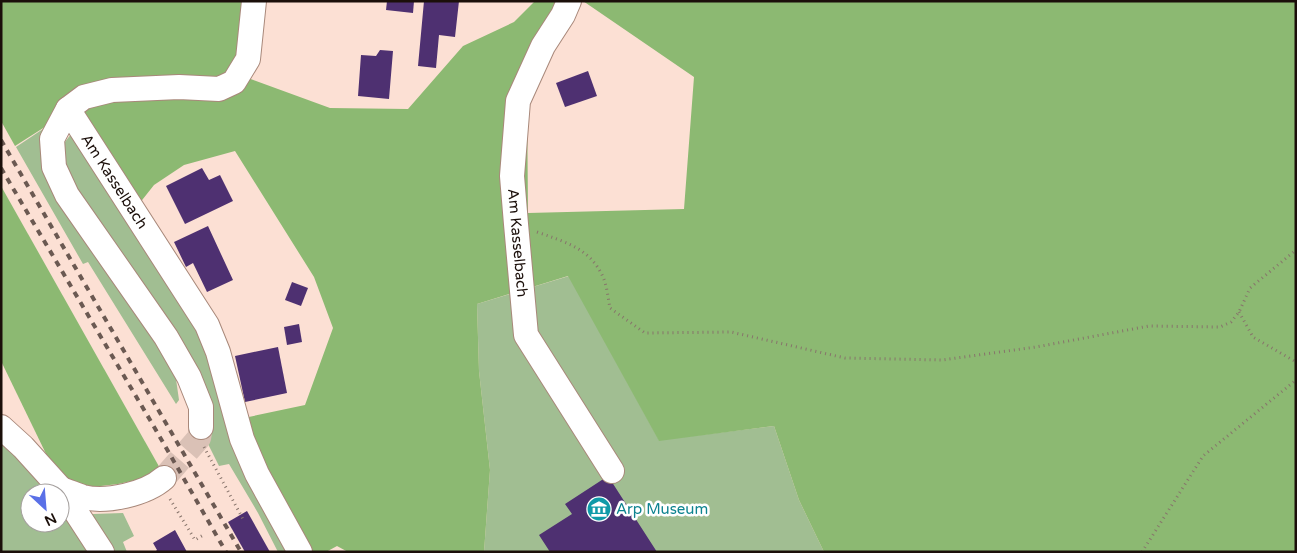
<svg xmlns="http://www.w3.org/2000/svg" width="1297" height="553" font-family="'Varela Round',sans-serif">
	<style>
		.green { fill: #a1be92 }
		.forest { fill: #8cb972 }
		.building { fill: #4e3071 }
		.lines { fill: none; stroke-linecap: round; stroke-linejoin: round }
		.minor-tunnel { stroke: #dac1b6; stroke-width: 24; stroke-dasharray: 24 12; stroke-linecap: butt }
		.minor-casing { stroke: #a8887a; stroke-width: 26 }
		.path { stroke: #87746b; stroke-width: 3; stroke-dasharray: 1 4; stroke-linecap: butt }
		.minor { stroke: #fff; stroke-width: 24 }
		.rail { stroke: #6b5952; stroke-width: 4; stroke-dasharray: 6 6; stroke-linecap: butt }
		.labels { text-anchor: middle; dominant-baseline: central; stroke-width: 5; stroke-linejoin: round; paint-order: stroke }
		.street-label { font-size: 15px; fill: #1b0f0a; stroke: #fff }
		.culture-label { font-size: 15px; fill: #0d838f; stroke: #fff; text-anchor: start }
	</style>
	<rect width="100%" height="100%" fill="#fce0d4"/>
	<g class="green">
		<path d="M 43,129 L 44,150 L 130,306 L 175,372 L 179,400 L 176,404 L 88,262 L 83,264 L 16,147 Z"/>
		<path d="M 75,129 L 198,327 L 294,552 L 278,552 L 258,513 L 229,464 L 219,466 L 204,436 L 209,410 L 74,194 L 61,147 Z"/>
		<path d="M 569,276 L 659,440 L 774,426 L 799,500 L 824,552 L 484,552 L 490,470 L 479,371 L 477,304 Z"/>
		<path d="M 1,437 L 51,493 L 30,493 L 30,523 L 60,523 L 60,505 L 93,552 L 1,552 Z"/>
		<path d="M 123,513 L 134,536 L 123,542 L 127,552 L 108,552 L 89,516 L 93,514 Z"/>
	</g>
	<g class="forest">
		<path d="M 1,1 L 258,1 L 248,78 L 330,108 L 408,109 L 463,46 L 514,22 L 535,1 L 582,1 L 527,94 L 528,213 L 684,209 L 694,77 L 583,1 L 1296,1 L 1296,552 L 824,552 L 799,500 L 774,426 L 659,441 L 568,276 L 477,304 L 479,371 L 490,470 L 484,552 L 348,552 L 337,546 L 326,552 L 309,552 L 239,419 L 305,405 L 333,328 L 314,277 L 235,151 L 184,165 L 154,185 L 135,209 L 73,109 L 15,146 L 1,121 Z"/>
		<path d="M 1,186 L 161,470 L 150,477 L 118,484 L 84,488 L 64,477 L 49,460 L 1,361 Z"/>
	</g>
	<g class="building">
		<path d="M 387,1 L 414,1 L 413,13 L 386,10 Z"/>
		<path d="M 424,1 L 459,1 L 455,37 L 439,35 L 436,68 L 418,66 Z"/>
		<path d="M 380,50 L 393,51 L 389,99 L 358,96 L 361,55 L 376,56 Z"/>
		<path d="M 588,71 L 597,96 L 565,107 L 556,83 Z"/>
		<path d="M 202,168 L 209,180 L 220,175 L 233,201 L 185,224 L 166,186 Z"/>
		<path d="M 208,226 L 233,280 L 207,292 L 193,263 L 186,267 L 174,242 Z"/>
		<path d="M 292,282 L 308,288 L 301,306 L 285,300 Z"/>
		<path d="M 299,324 L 302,342 L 287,345 L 284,327 Z"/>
		<path d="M 278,347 L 287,393 L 245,402 L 235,356 Z"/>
		<path d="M 608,476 L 657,552 L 550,552 L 539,535 L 572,514 L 565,504 Z"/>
		<path d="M 247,511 L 270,552 L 245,552 L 228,522 Z"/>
		<path d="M 175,530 L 187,552 L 155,552 L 157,550 L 153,543 Z"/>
	</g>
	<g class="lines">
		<path class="minor-tunnel" d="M 164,478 L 199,438 L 201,427"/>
		<defs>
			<g id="minor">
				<path id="s1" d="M 569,1 L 563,15 L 543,46 L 518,101 L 512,176 L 516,224 L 526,335 L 612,471"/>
				<path id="s2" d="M 68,109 L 207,325 L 218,352 L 242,439 L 257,474 L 300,552"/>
				<path d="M 1,427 L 23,447 L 61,489 L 102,552"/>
				<path d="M 201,427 L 201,407 L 189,377 L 166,337 L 67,195 L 54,167 L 52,139 L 68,109 L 84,97 L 112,90 L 179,87 L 219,89 L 234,82 L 248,59 L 254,1"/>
				<path d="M 61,489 C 68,491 76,495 83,497 C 106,503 146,494 164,478"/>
			</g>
		</defs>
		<use href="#minor" class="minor-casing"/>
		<g class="path">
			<path d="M 537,232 C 565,242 590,248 603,277 C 607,286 608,298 610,308 L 645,333 L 731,332 L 845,358 L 942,360 L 1036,347 L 1149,326 L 1220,327 L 1231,322 L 1239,312 L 1250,288 L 1296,250"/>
			<path d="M 1239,312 L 1253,337 L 1296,362"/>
			<path d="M 204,447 L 243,519"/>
			<path d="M 170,499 L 195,540 L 205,534"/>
			<path d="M 1142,552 L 1203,456 L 1296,380"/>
		</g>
		<use href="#minor" class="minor"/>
		<g class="rail">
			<path d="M 1,140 L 241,552"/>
			<path d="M 1,168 L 153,425 L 226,552"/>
		</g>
	</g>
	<defs>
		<symbol id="museum-disc" viewBox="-11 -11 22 22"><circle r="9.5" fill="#0f9aa8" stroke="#fff"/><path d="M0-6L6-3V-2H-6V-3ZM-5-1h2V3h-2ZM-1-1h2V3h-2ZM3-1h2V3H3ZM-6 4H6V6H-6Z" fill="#fff"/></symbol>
	</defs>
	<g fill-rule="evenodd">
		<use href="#museum-disc" x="585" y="495" width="28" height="28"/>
	</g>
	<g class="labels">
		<g class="street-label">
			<text stroke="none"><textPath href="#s2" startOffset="86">Am Kasselbach</textPath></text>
			<text stroke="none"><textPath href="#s1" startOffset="255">Am Kasselbach</textPath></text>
		</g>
		<g class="culture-label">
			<text x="616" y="509">Arp Museum</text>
		</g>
	</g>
	<rect width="1297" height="553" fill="none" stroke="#1b0f0a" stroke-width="5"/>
	<g transform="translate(45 508) rotate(154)"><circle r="24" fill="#ffffff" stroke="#a49f9d"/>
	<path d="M0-4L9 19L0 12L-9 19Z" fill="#5a70e7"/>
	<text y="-8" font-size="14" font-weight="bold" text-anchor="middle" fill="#1b0f0a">N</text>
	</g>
</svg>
